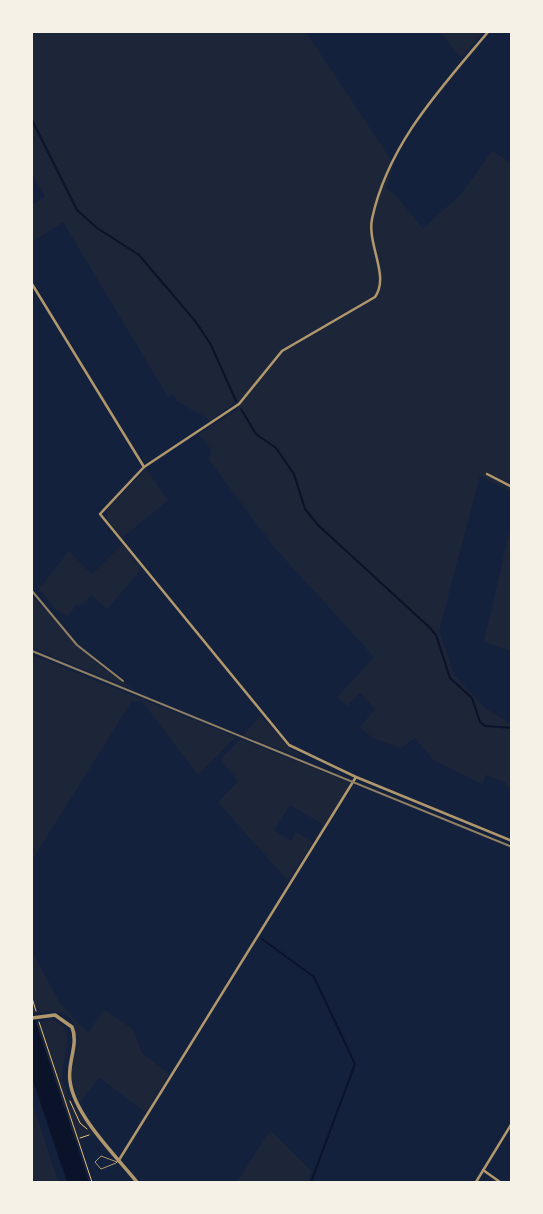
<svg xmlns="http://www.w3.org/2000/svg" width="543" height="1214" font-family="'Archivo Narrow',sans-serif">
	<style>
		.green { fill: #1d2539 }
		.water { fill: #0b132b }
		.lines { fill: none; stroke-linecap: round; stroke-linejoin: round }
		.stream { stroke: #0b132b; stroke-width: 2 }
		.path { stroke: #e5c07b; stroke-width: 1 }
		.service { stroke: #b1986c; stroke-width: 1 }
		.minor { stroke: #b1986c; stroke-width: 2.5 }
		.tertiary { stroke: #b1986c; stroke-width: 3.5 }
		.rail { stroke: #918062; stroke-width: 2 }
	</style>
	<rect width="100%" height="100%" fill="#14213d"/>
	<g class="green">
		<path d="M 32,32 L 306,32 L 394,164 L 386,188 L 394,193 L 423,229 L 462,193 L 492,151 L 511,163 L 511,492 L 480,476 L 439,631 L 455,676 L 485,708 L 511,724 L 511,789 L 505,786 L 506,783 L 486,775 L 482,784 L 433,760 L 415,738 L 401,748 L 372,738 L 360,727 L 375,709 L 360,693 L 347,706 L 337,697 L 374,657 L 273,546 L 209,460 L 211,450 L 199,434 L 238,409 L 235,402 L 211,421 L 177,401 L 173,394 L 168,397 L 63,222 L 32,242 L 32,205 L 45,196 L 32,174 Z"/>
		<path d="M 440,32 L 484,32 L 461,57 Z"/>
		<path d="M 146,469 L 168,500 L 122,538 L 106,518 L 107,509 Z"/>
		<path d="M 511,525 L 512,525 L 511,651 L 484,642 Z"/>
		<path d="M 122,544 L 141,569 L 107,609 L 91,595 L 83,604 L 76,605 L 68,616 L 57,611 L 39,589 L 69,551 L 92,574 Z"/>
		<path d="M 33,597 L 97,664 L 135,690 L 32,648 Z"/>
		<path d="M 32,655 L 236,737 L 198,775 L 142,701 L 132,701 L 32,860 Z"/>
		<path d="M 260,716 L 290,748 L 302,755 L 301,757 L 243,735 Z"/>
		<path d="M 241,739 L 351,783 L 324,825 L 290,805 L 274,830 L 291,841 L 296,832 L 313,842 L 288,881 L 218,802 L 238,782 L 221,759 Z"/>
		<path d="M 32,951 L 59,1002 L 88,1033 L 104,1010 L 133,1029 L 142,1053 L 169,1074 L 146,1113 L 99,1077 L 80,1103 C 76,1094 72,1086 71,1076 C 70,1042 94,1003 33,1013 Z"/>
		<path d="M 49,1019 C 84,1029 57,1060 64,1084 C 69,1102 84,1120 96,1134 L 75,1140 L 36,1024 Z"/>
		<path d="M 32,1101 L 58,1182 L 32,1182 Z"/>
		<path d="M 270,1130 L 311,1171 L 308,1182 L 237,1182 Z"/>
	</g>
	<path class="water" d="M 32,1010 L 89,1182 L 67,1182 L 32,1078 Z"/>
	<g class="lines">
		<g class="stream">
			<path d="M 32,120 L 77,210 L 97,228 L 139,255 L 196,322 L 211,345 L 236,401"/>
			<path d="M 241,409 L 256,434 L 276,448 L 294,474 L 305,509 L 318,525 L 429,627 L 436,635 L 450,678 L 472,698 L 480,722 L 485,726 L 512,728"/>
			<path d="M 262,939 L 314,977 L 355,1064 L 311,1182"/>
		</g>
		<g class="path">
			<path d="M 32,998 L 36,1011"/>
			<path d="M 39,1022 L 92,1182"/>
			<path d="M 70,1101 L 80,1123 L 87,1129"/>
			<path d="M 80,1138 L 89,1135"/>
		</g>
		<path class="service" d="M 117,1162 L 101,1156 L 95,1162 L 101,1169 L 116,1163 L 118,1161"/>
		<g class="minor">
			<path d="M 488,32 C 440,89 388,144 372,219 C 367,245 390,276 375,297 L 282,351 L 239,404 L 144,467 L 100,514 L 289,745 L 356,777 L 512,841"/>
			<path d="M 32,284 L 144,467"/>
			<path d="M 487,474 L 512,487"/>
			<path d="M 119,1160 L 356,777"/>
			<path d="M 483,1170 L 500,1182"/>
			<path d="M 476,1182 L 512,1123"/>
		</g>
		<path class="tertiary" d="M 32,1018 L 55,1015 L 72,1027 C 79,1045 67,1062 70,1081 C 74,1115 116,1156 137,1182"/>
		<g class="rail">
			<path d="M 32,591 L 77,645 L 123,681"/>
			<path d="M 32,651 L 512,847"/>
		</g>
	</g>
	<rect width="543" height="1214" fill="none" stroke="#f6f1e7" stroke-width="66"/>
</svg>
